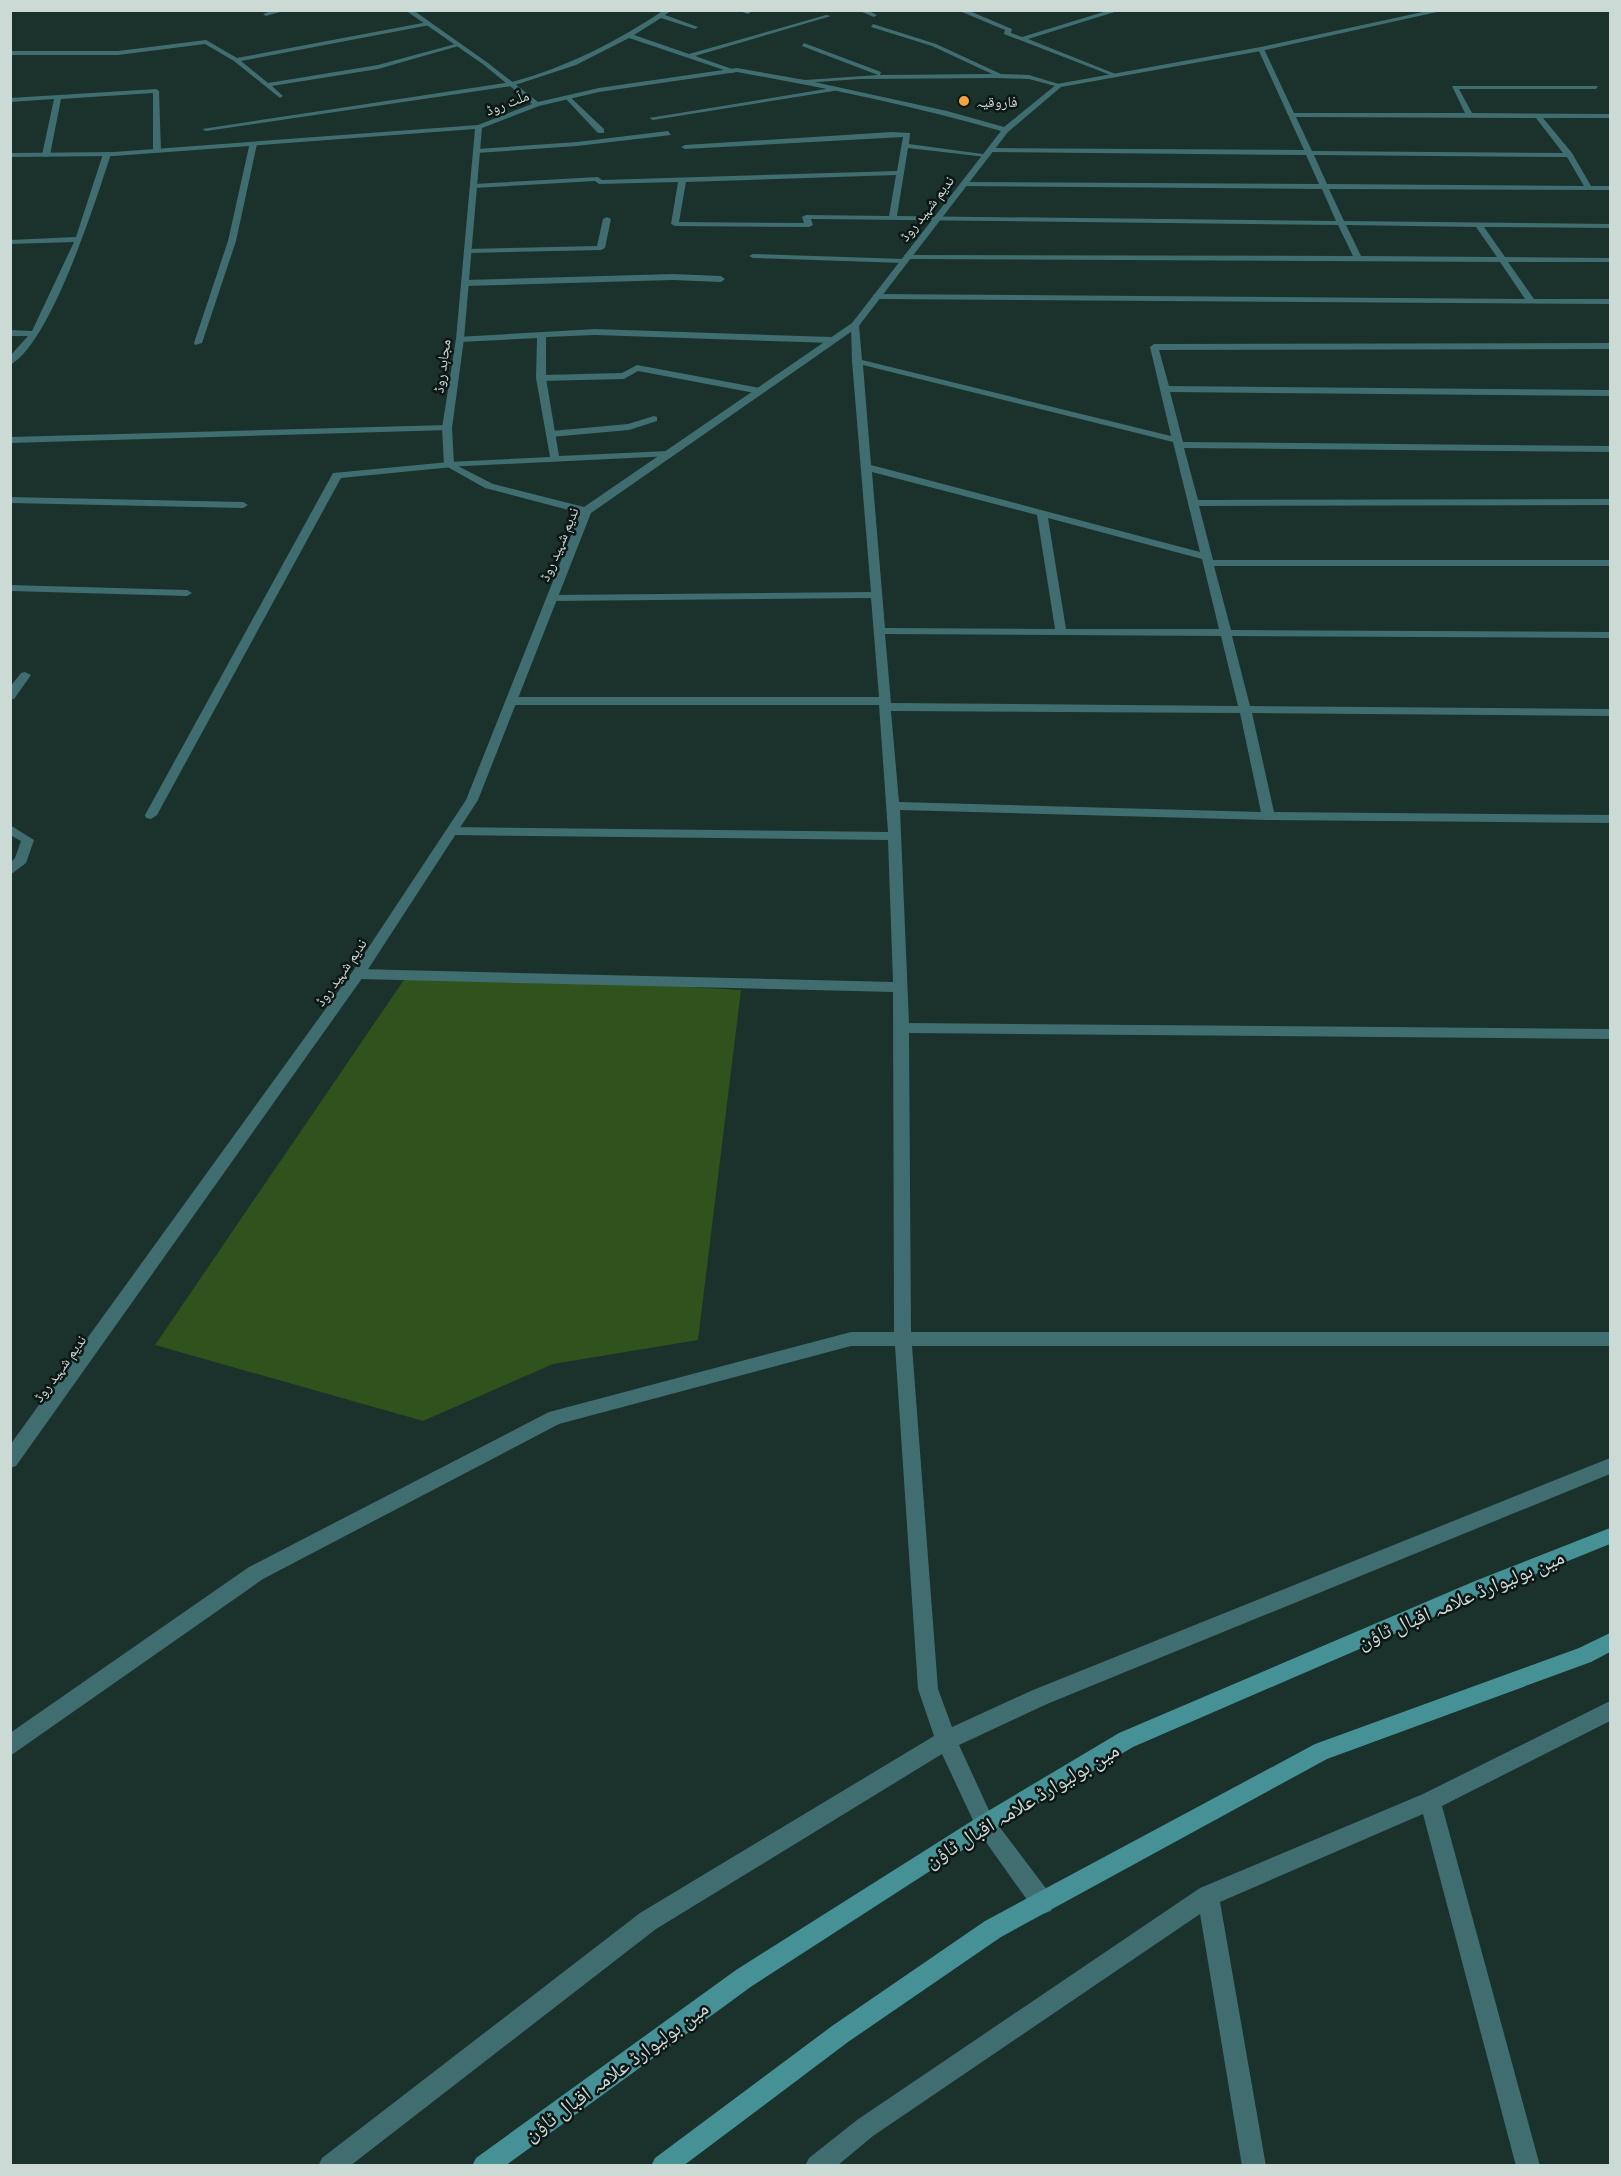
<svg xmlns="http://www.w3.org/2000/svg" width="1621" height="2176" font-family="'Exo 2','Noto Naskh Arabic',sans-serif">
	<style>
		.green { fill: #30521c }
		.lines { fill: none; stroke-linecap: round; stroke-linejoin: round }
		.service { fill: #406d70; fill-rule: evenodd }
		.minor { fill: #406d70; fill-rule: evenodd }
		.tertiary { fill: #406d70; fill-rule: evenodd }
		.secondary { fill: #469196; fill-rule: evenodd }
		.poi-dot { fill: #f1a540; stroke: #0d1715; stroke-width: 2 }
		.labels { text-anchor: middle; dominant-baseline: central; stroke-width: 5; stroke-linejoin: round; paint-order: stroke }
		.far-poi-label { font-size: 15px; fill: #ccdad6; stroke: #0d1715; text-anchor: start }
		.far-street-label { font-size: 15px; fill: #ccdad6; stroke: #0d1715 }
		.near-street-label { font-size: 21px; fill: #ccdad6; stroke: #0d1715 }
	</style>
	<rect width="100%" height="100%" fill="#1a312c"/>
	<path class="green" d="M 410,971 L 741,990 L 698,1340 L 553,1364 L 423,1421 L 155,1345 Z"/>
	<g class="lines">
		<g class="service">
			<path d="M 637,365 L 760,388 L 765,391 L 760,394 L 638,371 L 624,379 L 541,381 L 536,378 L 541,375 L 622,373 Z"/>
			<path d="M 654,416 L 657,417 L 657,421 L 629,430 L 551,437 L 546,434 L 551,431 L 628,424 Z"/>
			<path d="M 449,462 L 453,463 L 453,467 L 341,478 L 157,815 L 151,819 L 146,818 L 145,815 L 333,473 Z"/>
		</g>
		<g class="minor">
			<path d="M 273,10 L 287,10 L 266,16 L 263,14 Z"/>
			<path d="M 664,10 L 672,10 L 665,15 L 698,27 L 695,29 L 661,18 L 634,35 L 689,54 L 826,15 L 831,16 L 695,56 L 735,70 L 733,73 L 629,38 L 576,65 L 512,86 L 206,131 L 202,129 L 512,82 C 567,67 616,42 664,10 Z"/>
			<path d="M 737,10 L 750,10 L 751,12 L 748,14 Z"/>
			<path d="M 857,10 L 867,10 L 877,15 L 874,17 Z"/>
			<path d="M 957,10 L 967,10 L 1012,29 L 1011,33 L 1022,37 L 1110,10 L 1121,10 L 1028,39 L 1118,75 L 1113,76 L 1004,34 L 1005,30 Z"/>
			<path d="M 428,22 L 430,25 L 241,61 L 268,83 L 378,65 L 459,43 L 462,45 L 378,69 L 272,86 L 283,96 L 280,98 L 234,61 L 205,44 L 118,55 L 10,55 L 10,51 L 118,51 L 206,40 L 237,58 Z"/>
			<path d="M 873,24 L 936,44 L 1001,74 L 1029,75 L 1062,85 L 1059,87 L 1029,79 L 995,78 L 860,79 L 803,83 L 805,80 L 878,75 L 802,46 L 804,43 L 881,72 L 880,75 L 992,74 L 932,46 L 871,27 Z"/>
			<path d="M 1261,47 L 1264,49 L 1294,113 L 1465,113 L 1452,86 L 1598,86 L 1596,89 L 1459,89 L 1472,113 L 1610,114 L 1610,118 L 1543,118 L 1572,153 L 1591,186 L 1610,186 L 1610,190 L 1329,189 L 1344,221 L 1610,224 L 1610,228 L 1484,227 L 1505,257 L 1610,258 L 1610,262 L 1508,262 L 1534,299 L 1610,299 L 1610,304 L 877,299 L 873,296 L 874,294 L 1525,299 L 1500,262 L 907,259 L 907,263 L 904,263 L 753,258 L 749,256 L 753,254 L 904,259 L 904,255 L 907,255 L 1353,256 L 1338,225 L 811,219 L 813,225 L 809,227 L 675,226 L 671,224 L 678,182 L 599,184 L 595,181 L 474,188 L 470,186 L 474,184 L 598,177 L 602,180 L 897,171 L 903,137 L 685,149 L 681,147 L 685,145 L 892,132 L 910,133 L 909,144 L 990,155 L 986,157 L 908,148 L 897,216 L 1336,221 L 1322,189 L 964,186 L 960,184 L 964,182 L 1319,184 L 1306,155 L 990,152 L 986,150 L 990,148 L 1304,150 L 1258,49 ZM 1296,117 L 1536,118 L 1563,153 L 1312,151 ZM 1314,155 L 1567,157 L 1584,186 L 1327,184 ZM 896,175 L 889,216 L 806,215 L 802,217 L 804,223 L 679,222 L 686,182 ZM 1346,225 L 1476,227 L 1497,257 L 1361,256 Z"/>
			<path d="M 838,87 L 840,90 L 653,120 L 649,118 Z"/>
			<path d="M 156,89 L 159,91 L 161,151 L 157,153 L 153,151 L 153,93 L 61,99 L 50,155 L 46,157 L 42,155 L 54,99 L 10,102 L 10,98 Z"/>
			<path d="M 565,96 L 569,96 L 604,129 L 604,133 L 598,133 L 565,98 Z"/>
			<path d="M 668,131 L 671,135 L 577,146 L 477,153 L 473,151 L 477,149 L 577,142 Z"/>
			<path d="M 250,142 L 257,144 L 236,241 L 202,343 L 195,345 L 194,343 L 228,241 Z"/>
			<path d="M 107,152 L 111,154 C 96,200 51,343 10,365 L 10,356 L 28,336 L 10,336 L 10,330 L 32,331 L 74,242 L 10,244 L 10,240 L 76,237 L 103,154 Z"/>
			<path d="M 607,217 L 611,219 L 605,248 L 601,250 L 468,253 L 464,251 L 468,249 L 597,246 L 603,219 Z"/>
			<path d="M 673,274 L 721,276 L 725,279 L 721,282 L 673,280 L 465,286 L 461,283 L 465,280 Z"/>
			<path d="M 855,322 L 859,325 L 862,360 L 1171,436 L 1150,347 L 1154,344 L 1610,343 L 1610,349 L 1159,350 L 1169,386 L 1610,390 L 1610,396 L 1170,392 L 1183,442 L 1610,446 L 1610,452 L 1184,448 L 1198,500 L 1610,499 L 1610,505 L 1199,506 L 1213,560 L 1610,560 L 1610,566 L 1214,566 L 1231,630 L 1610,632 L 1610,638 L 1232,636 L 1250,706 L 1610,709 L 1610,716 L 1252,713 L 1274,812 L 1610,815 L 1610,823 L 1268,820 L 900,810 L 909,1023 L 1610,1029 L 1610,1039 L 909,1033 L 911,1332 L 1610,1332 L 1610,1346 L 912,1346 L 938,1689 L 952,1727 L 1033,1690 L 1610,1458 L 1610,1474 L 1047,1704 L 959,1745 L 992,1817 L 1051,1895 L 1054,1903 L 1051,1911 L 1043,1914 L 1035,1911 L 978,1831 L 942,1754 L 656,1929 L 350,2166 L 318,2166 L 322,2158 L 640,1913 L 934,1736 L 918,1689 L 895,1346 L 851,1346 L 559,1424 L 263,1579 L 10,1756 L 10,1733 L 249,1567 L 549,1412 L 851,1332 L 894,1332 L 893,992 L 358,979 L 351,974 L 358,969 L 893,982 L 888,840 L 452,835 L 446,831 L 452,827 L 888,832 L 879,705 L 511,705 L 505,701 L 511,697 L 879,697 L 871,598 L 552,601 L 546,598 L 552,595 L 871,592 L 852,361 L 851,325 ZM 863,365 L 1173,442 L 1200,552 L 871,465 ZM 872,472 L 1037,515 L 1055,629 L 885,628 ZM 1048,518 L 1202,559 L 1219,629 L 1066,629 ZM 885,634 L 1221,636 L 1238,706 L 891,703 ZM 891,711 L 1240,713 L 1261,812 L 899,802 Z"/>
			<path d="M 595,329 L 832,337 L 836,340 L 832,343 L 595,335 L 546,337 L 546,378 L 559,456 L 668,451 L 673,454 L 671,456 L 445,467 L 445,463 L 449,462 L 550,457 L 536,378 L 537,338 L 460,342 L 457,341 L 457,337 Z"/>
			<path d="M 447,425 L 450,426 L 450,430 L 10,443 L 10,437 Z"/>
			<path d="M 10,497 L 243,502 L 248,505 L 243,508 L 10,503 Z"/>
			<path d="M 10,585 L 187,590 L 192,593 L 187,596 L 10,591 Z"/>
			<path d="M 25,672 L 31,675 L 14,699 L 10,699 L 10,687 L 21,673 Z"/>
			<path d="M 10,825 L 34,840 L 26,863 L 10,875 L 10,863 L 15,858 L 21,841 L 10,835 Z"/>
			<path d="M 1610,1701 L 1610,1721 L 1442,1806 L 1540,2166 L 1516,2166 L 1423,1814 L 1220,1902 L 1266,2166 L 1242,2166 L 1200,1914 L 873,2136 L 837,2166 L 805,2166 L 809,2158 L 857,2120 L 1200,1888 L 1423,1794 Z"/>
		</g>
		<path class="tertiary" d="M 405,10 L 413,10 L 488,63 L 538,102 L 599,88 L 737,68 L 805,80 L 947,111 L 1004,127 L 1057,84 L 1261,47 L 1432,10 L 1446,10 L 1261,51 L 1061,87 L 1008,132 L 858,327 L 591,513 L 478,800 L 363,977 L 16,1466 L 10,1468 L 10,1445 L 353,971 L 466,800 L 580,513 L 485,488 L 444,465 L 442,428 L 456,339 L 475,129 L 114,156 L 10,157 L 10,153 L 114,152 L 478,125 L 532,104 L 484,65 ZM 737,72 C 826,88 914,106 1001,131 L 852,323 L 584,507 L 493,484 L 454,464 L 452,428 L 464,339 L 482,128 L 539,106 L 599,92 Z"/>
		<g class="secondary">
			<path d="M 1610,1528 L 1610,1544 L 1489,1593 L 1133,1747 L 992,1831 L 752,1986 L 505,2166 L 472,2166 L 476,2158 L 736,1970 L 978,1817 L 1119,1733 L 1475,1581 Z"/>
			<path d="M 1610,1633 L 1610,1652 L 1591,1662 L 1327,1759 L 1001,1937 L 848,2042 L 683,2166 L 651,2166 L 655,2158 L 832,2026 L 985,1921 L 1315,1744 L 1579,1648 Z"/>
		</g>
	</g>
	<circle class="poi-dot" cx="964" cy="101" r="6"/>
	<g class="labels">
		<g class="far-poi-label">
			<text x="976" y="101">فاروقیہ</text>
		</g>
		<g class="far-street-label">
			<text transform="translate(507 102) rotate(-21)">ملّت روڈ</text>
			<text transform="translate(926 208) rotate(-52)">ندیم شہید روڈ</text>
			<text transform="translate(441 366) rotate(-82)">مجاہد روڈ</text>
			<text transform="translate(558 544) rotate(-67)">ندیم شہید روڈ</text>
			<text transform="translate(340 972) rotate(-55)">ندیم شہید روڈ</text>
			<text transform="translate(59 1368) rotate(-54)">ندیم شہید روڈ</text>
		</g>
		<g class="near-street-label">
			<text transform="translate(1460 1598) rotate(-23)">مین بولیوارڈ علامہ اقبال ٹاؤن</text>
			<text transform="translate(1021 1804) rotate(-31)">مین بولیوارڈ علامہ اقبال ٹاؤن</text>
			<text transform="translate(615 2070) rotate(-36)">مین بولیوارڈ علامہ اقبال ٹاؤن</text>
		</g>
	</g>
	<rect width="1621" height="2176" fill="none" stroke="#ccdad6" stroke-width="24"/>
</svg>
